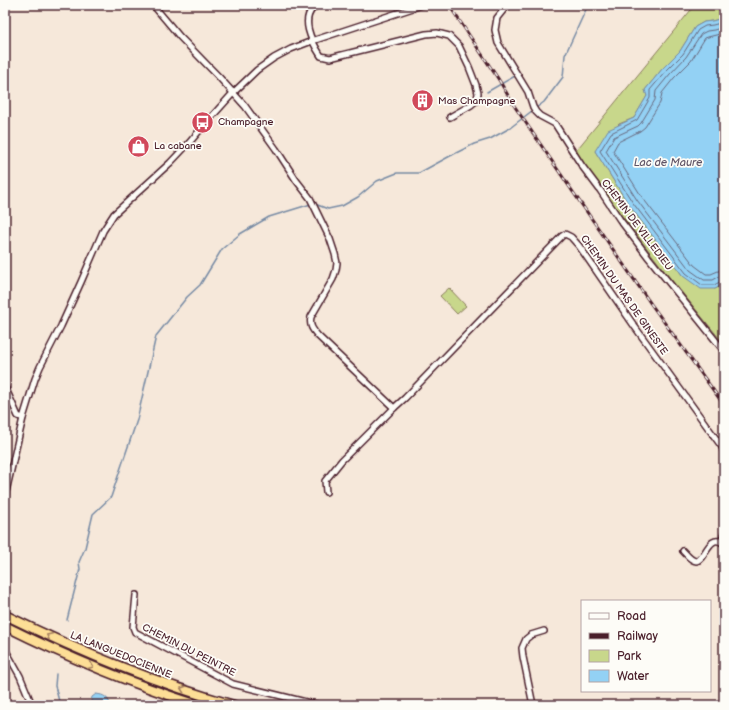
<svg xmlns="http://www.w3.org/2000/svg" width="729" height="710" font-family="'Balsamiq Sans',sans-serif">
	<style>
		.green { fill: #c8d78b; stroke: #897b5b }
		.water { fill: #93d1f4; stroke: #768aa4 }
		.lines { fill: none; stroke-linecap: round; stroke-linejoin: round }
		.shore { stroke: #67667b; stroke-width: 1 }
		.stream { stroke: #768aa4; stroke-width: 1.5 }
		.minor-casing { stroke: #4a1f2b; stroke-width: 8 }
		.highway-casing { stroke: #4a1f2b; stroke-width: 11 }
		.minor { stroke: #fdfcf7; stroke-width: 5 }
		.highway { stroke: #fdde96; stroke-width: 8 }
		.rail-casing { stroke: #4a1f2b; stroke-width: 3 }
		.rail { stroke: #fdfcf7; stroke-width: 1.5; stroke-dasharray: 4.5; stroke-linecap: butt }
		.oneway { stroke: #a47e60 }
		.labels { text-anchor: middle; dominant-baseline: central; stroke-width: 3.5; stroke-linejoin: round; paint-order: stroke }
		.poi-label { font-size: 10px; fill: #4a1f2b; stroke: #fdfcf7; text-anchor: start }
		.street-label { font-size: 10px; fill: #4a1f2b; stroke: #fdfcf7 }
		.water-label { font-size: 11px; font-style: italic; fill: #605467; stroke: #fdfcf7 }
	</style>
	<rect width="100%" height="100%" fill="#f6e8da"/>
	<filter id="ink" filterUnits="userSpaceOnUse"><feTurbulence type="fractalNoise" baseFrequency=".025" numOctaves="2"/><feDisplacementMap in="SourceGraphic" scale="8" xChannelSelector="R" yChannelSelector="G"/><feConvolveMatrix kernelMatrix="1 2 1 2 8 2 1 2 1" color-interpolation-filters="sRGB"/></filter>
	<g filter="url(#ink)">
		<g class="green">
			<path d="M 695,5 L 724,5 L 724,19 L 723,18 L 712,21 L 704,22 L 695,27 L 680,51 L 663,68 L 645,90 L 647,96 L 634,118 L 619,124 L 595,151 L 629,205 L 683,276 L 715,289 L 724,284 L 724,344 L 666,273 L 574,153 Z"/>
			<path d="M 449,288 L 466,306 L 457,314 L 440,296 Z"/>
		</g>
		<g class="water">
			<path d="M 723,18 L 724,20 L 724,284 L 715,289 L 701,289 L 683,276 L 629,205 L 595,151 L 608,130 L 634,118 L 647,96 L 645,90 L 663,68 L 680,51 L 695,27 L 704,22 L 712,21 Z"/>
			<path d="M 96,694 C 105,695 107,697 111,705 L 91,705 L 91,701 L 92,697 Z"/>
		</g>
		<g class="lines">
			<g class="shore">
				<path d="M 724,22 L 713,25 L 705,26 L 698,30 L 683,54 L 666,71 L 650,90 L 650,98 L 637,120 L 611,133 L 600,151 L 633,203 L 686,273 L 702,285 L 714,285 L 722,281 L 724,281"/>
				<path d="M 724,27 L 714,30 L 707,31 L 701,34 L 686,57 L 670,74 L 656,91 L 655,100 L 641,123 L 638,126 L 614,137 L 606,151 L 637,200 L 690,270 L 704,280 L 713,280 L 720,276 L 724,276"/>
				<path d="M 724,33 L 708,37 L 705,38 L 691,61 L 674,78 L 662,93 L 660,103 L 645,127 L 640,131 L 618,142 L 613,151 L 642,197 L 694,265 L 706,274 L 711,274 L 718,271 L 724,270"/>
			</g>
			<g class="stream">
				<path d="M 487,92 L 515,76"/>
				<path d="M 536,108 L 544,102 L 563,77 L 565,55 L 588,5"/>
				<path d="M 315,204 L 328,209 L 342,206 L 358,197 L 377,181 L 397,173 L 419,173 L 452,155 L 474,144 L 490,139 L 510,128 L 533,110"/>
				<path d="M 67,620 L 80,569 L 79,562 L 85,548 L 93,514 L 111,497 L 137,420 L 156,336 L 187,297 L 200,285 L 222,249 L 240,234 L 269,217 L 311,204"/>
				<path d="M 56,674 L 55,686 L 60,705"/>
			</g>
			<defs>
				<g id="minor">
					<path d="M 153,5 L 180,37 L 218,76 L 245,106 L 276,149 L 296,180 L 310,198 L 330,239 L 335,254 L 337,263 L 336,270 L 333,279 L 311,317 C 309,326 313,330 318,336 L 394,408"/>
					<path d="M 317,5 C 298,17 312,42 321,56 L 330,58 L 426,34 L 437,33 L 449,36 L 459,46 L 469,67 L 476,85 L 478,93 L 477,100 L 471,105 L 450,117"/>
					<path d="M 509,5 L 505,8 L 497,18 L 495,30 L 498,43 L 528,92 L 533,107 L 536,112 L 540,116 L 555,124 L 582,166 L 600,190 L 620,220 L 649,258 L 724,351"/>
					<path d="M 5,387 L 18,416 L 23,418"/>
					<path d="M 326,492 L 325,481 L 342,460 L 394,408 L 405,398 L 562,236 L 565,234 L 571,237 L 579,246 L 635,327 L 722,447 L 724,452"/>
					<path d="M 5,496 L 23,418 L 35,379 L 40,367 L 61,326 L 81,282 L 103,231 L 114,214 L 170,163 L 189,143 L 206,123 L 234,92 L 257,70 L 274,58 L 291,49 L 312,41 L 422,5"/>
					<path d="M 721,542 L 724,534"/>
					<path d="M 683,551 C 686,554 691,561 696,561 C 705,561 709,531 724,544"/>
					<path d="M 136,595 L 133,627 L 135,632 L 233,684 L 318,705"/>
					<path d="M 5,649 L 20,676 L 32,705"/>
					<path d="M 533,705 L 523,657 L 522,648 L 526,639 L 531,635 L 544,631"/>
				</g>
				<g id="highway">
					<path d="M 5,615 C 78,651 155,683 234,705"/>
					<path d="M 5,626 C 67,657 132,684 198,705"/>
				</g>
			</defs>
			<use href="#minor" class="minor-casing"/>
			<use href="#highway" class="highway-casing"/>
			<use href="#minor" class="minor"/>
			<use href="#highway" class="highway"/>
			<defs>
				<path id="rail" d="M 449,5 L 499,80 L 513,104 L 573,192 L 651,304 L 724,405"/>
			</defs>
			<use href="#rail" class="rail-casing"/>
			<use href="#rail" class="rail"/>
		</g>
		<defs><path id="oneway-chevron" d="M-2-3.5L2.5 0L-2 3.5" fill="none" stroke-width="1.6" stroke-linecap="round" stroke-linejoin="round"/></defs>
		<g class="oneway">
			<use href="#oneway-chevron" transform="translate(49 636) rotate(-155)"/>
			<use href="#oneway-chevron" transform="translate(91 666) rotate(23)"/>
			<use href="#oneway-chevron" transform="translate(183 689) rotate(-161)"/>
		</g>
	</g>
	<defs>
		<symbol id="building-disc" viewBox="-11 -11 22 22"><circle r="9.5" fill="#d1495b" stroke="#fdfcf7"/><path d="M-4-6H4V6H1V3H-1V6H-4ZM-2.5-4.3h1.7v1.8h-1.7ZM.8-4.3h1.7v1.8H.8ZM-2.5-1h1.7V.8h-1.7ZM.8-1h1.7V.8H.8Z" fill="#fff"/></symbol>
		<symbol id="bus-disc" viewBox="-11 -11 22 22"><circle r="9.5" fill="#d1495b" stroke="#fdfcf7"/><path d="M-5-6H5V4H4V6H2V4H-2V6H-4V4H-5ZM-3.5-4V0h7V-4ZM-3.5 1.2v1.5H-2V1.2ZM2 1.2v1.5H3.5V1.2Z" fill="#fff"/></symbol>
		<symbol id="shop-disc" viewBox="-11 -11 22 22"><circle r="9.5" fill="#d1495b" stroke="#fdfcf7"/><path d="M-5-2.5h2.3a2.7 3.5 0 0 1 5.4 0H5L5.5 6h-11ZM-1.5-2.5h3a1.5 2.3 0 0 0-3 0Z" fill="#fff"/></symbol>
	</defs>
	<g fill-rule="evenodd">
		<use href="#building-disc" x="410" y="88" width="25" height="25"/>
		<use href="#bus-disc" x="190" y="110" width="25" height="25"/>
		<use href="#shop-disc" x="126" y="134" width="25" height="25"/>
	</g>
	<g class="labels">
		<g class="poi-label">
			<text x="438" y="101">Mas Champagne</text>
			<text x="218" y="122">Champagne</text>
			<text x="154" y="146">La cabane</text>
		</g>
		<g class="street-label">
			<text transform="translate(637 225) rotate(53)">CHEMIN DE VILLEDIEU</text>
			<text transform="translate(624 295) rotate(55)">CHEMIN DU MAS DE GINESTE</text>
			<text transform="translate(189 650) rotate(27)">CHEMIN DU PEINTRE</text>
			<text transform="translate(121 655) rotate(22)">LA LANGUEDOCIENNE</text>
		</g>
		<g class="water-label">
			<text x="668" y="162">Lac de Maure</text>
		</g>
	</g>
	<rect width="729" height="710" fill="none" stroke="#fdfcf7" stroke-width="20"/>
	<rect x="10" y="10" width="709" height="690" fill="none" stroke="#4a1f2b" stroke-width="1.5" filter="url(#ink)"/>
	<rect x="581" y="600" width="130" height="92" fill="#fdfcf7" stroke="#b5a4a5"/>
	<rect x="589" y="613" width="20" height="6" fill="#fdfcf7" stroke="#b5a4a5"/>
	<text x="617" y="620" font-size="12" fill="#4a1f2b">Road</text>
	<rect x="589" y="633" width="20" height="6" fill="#4a1f2b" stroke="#b5a4a5"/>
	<text x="617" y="640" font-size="12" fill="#4a1f2b">Railway</text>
	<rect x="589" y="650" width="20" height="12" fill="#c8d78b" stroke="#b5a4a5"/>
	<text x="617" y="660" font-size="12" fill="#4a1f2b">Park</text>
	<rect x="589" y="670" width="20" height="12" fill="#93d1f4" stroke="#b5a4a5"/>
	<text x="617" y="680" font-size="12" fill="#4a1f2b">Water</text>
</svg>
